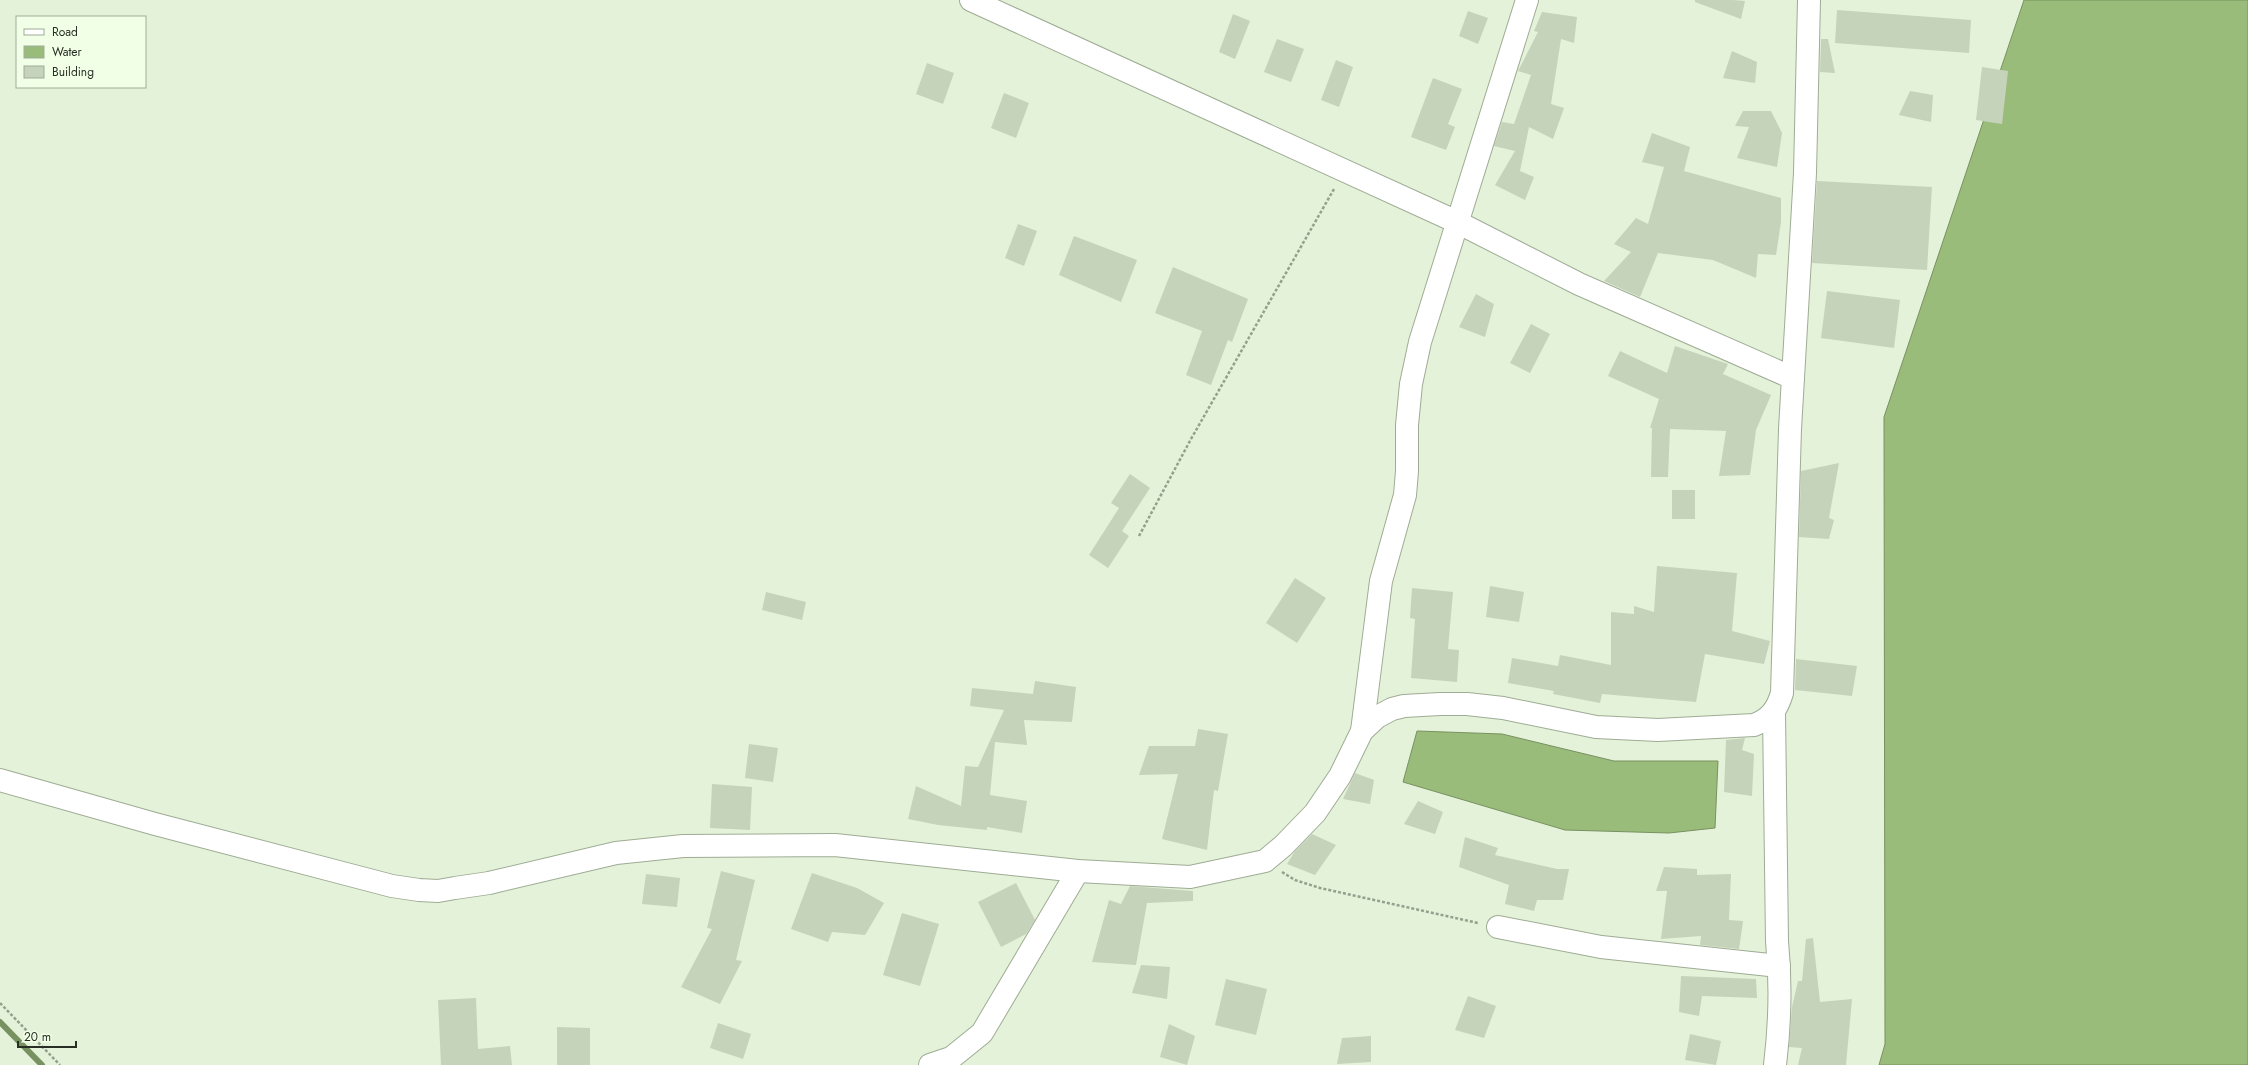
<svg xmlns="http://www.w3.org/2000/svg" width="2248" height="1065" font-family="Jost,sans-serif">
	<style>
		.water { fill: #9abc7b; stroke: #789161 }
		.lines { fill: none; stroke-linecap: round; stroke-linejoin: round }
		.stream { stroke: #789161; stroke-width: 6 }
		.building { fill: #c6d3bb }
		.minor-casing { stroke: #9fac95; stroke-width: 24 }
		.path { stroke: #959f8d; stroke-width: 2.5; stroke-dasharray: 3 2; stroke-linecap: butt }
		.minor { stroke: #fff; stroke-width: 22 }
	</style>
	<rect width="100%" height="100%" fill="#e4f2d9"/>
	<g class="water">
		<path d="M 2024,0 L 2248,0 L 2248,1065 L 1879,1065 L 1885,1044 L 1884,417 Z"/>
		<path d="M 1417,731 L 1502,734 L 1614,761 L 1718,761 L 1715,828 L 1669,833 L 1565,830 L 1403,782 Z"/>
	</g>
	<g class="lines">
		<path class="stream" d="M 0,1022 L 42,1065"/>
	</g>
	<g class="building">
		<path d="M 1695,0 L 1733,0 L 1745,1 L 1741,19 L 1695,2 Z"/>
		<path d="M 1837,10 L 1971,20 L 1969,53 L 1835,43 Z"/>
		<path d="M 1468,11 L 1488,18 L 1478,44 L 1459,36 Z"/>
		<path d="M 1542,12 L 1577,17 L 1574,43 L 1561,39 L 1551,104 L 1564,108 L 1553,139 L 1529,127 L 1520,171 L 1534,177 L 1525,200 L 1495,185 L 1515,151 L 1494,146 L 1502,122 L 1514,124 L 1531,75 L 1518,71 L 1538,32 L 1534,31 Z"/>
		<path d="M 1233,14 L 1250,21 L 1235,59 L 1219,52 Z"/>
		<path d="M 1277,39 L 1304,49 L 1291,82 L 1264,72 Z"/>
		<path d="M 1821,39 L 1828,39 L 1835,73 L 1820,72 Z"/>
		<path d="M 1732,51 L 1757,62 L 1755,83 L 1723,78 Z"/>
		<path d="M 1336,60 L 1353,67 L 1339,107 L 1321,100 Z"/>
		<path d="M 927,63 L 954,73 L 943,104 L 916,94 Z"/>
		<path d="M 1982,67 L 2008,71 L 2002,124 L 1976,120 Z"/>
		<path d="M 1433,78 L 1462,89 L 1448,124 L 1455,127 L 1446,150 L 1411,137 Z"/>
		<path d="M 1910,91 L 1933,95 L 1931,122 L 1899,115 Z"/>
		<path d="M 1004,93 L 1029,103 L 1016,138 L 991,128 Z"/>
		<path d="M 1743,111 L 1771,111 L 1782,133 L 1777,167 L 1737,158 L 1749,127 L 1735,126 Z"/>
		<path d="M 1652,133 L 1690,147 L 1684,171 L 1781,198 L 1781,222 L 1776,255 L 1758,254 L 1756,278 L 1713,260 L 1658,253 L 1640,297 L 1604,281 L 1631,252 L 1614,244 L 1636,218 L 1648,224 L 1664,167 L 1642,162 Z"/>
		<path d="M 1817,181 L 1932,187 L 1927,270 L 1812,263 Z"/>
		<path d="M 1018,224 L 1037,231 L 1024,266 L 1005,258 Z"/>
		<path d="M 1074,236 L 1137,260 L 1121,302 L 1059,275 Z"/>
		<path d="M 1173,267 L 1248,299 L 1232,342 L 1228,340 L 1211,385 L 1186,375 L 1202,331 L 1155,313 Z"/>
		<path d="M 1827,291 L 1900,300 L 1894,348 L 1821,338 Z"/>
		<path d="M 1476,294 L 1494,304 L 1485,337 L 1459,327 Z"/>
		<path d="M 1531,324 L 1550,334 L 1530,373 L 1510,363 Z"/>
		<path d="M 1675,346 L 1728,364 L 1723,374 L 1771,395 L 1756,430 L 1750,475 L 1719,476 L 1726,431 L 1670,429 L 1668,477 L 1651,477 L 1652,428 L 1650,428 L 1659,399 L 1608,376 L 1620,351 L 1667,373 Z"/>
		<path d="M 1839,463 L 1829,518 L 1834,520 L 1829,539 L 1799,537 L 1801,471 Z"/>
		<path d="M 1130,474 L 1150,488 L 1122,531 L 1129,536 L 1108,568 L 1089,555 L 1119,508 L 1111,503 Z"/>
		<rect x="1672" y="490" width="23" height="29"/>
		<path d="M 1657,566 L 1737,573 L 1732,631 L 1770,641 L 1764,664 L 1705,654 L 1696,702 L 1602,694 L 1600,703 L 1553,694 L 1554,691 L 1508,683 L 1512,658 L 1558,666 L 1560,655 L 1611,665 L 1611,612 L 1634,614 L 1634,606 L 1654,612 Z"/>
		<path d="M 1295,578 L 1326,598 L 1297,643 L 1266,623 Z"/>
		<path d="M 1490,586 L 1524,592 L 1519,622 L 1486,617 Z"/>
		<path d="M 1412,588 L 1453,592 L 1448,649 L 1459,650 L 1457,682 L 1411,678 L 1415,619 L 1410,618 Z"/>
		<path d="M 766,592 L 806,602 L 802,620 L 762,610 Z"/>
		<path d="M 1796,659 L 1857,666 L 1852,696 L 1795,690 Z"/>
		<path d="M 1035,681 L 1076,687 L 1072,722 L 1024,720 L 1027,745 L 995,742 L 990,795 L 1027,801 L 1022,833 L 987,827 L 987,830 L 938,825 L 908,819 L 916,786 L 961,806 L 965,766 L 978,767 L 1004,710 L 970,706 L 972,688 L 1033,694 Z"/>
		<path d="M 1198,729 L 1228,734 L 1218,791 L 1214,790 L 1207,850 L 1162,839 L 1178,774 L 1139,775 L 1149,746 L 1195,746 Z"/>
		<path d="M 1745,738 L 1742,750 L 1754,754 L 1752,796 L 1724,792 L 1726,740 Z"/>
		<path d="M 749,744 L 778,748 L 773,782 L 745,778 Z"/>
		<path d="M 1355,773 L 1374,780 L 1370,804 L 1343,799 Z"/>
		<path d="M 712,784 L 752,787 L 750,830 L 710,828 Z"/>
		<path d="M 1418,801 L 1443,812 L 1435,834 L 1404,824 Z"/>
		<path d="M 1312,834 L 1336,845 L 1315,875 L 1287,864 L 1295,851 Z"/>
		<path d="M 1465,837 L 1498,848 L 1495,855 L 1557,869 L 1569,869 L 1563,900 L 1537,900 L 1534,911 L 1505,904 L 1509,885 L 1459,867 Z"/>
		<path d="M 1664,867 L 1697,869 L 1697,875 L 1731,874 L 1729,920 L 1743,921 L 1739,949 L 1700,945 L 1701,936 L 1661,939 L 1667,891 L 1656,891 Z"/>
		<path d="M 721,871 L 755,880 L 736,960 L 742,961 L 720,1004 L 681,987 L 712,929 L 707,928 Z"/>
		<path d="M 812,873 L 857,888 L 884,903 L 865,935 L 832,932 L 828,942 L 791,929 Z"/>
		<path d="M 646,874 L 680,878 L 677,907 L 642,904 Z"/>
		<path d="M 1016,883 L 1035,920 L 1026,934 L 1001,947 L 978,902 Z"/>
		<path d="M 1130,886 L 1193,891 L 1193,901 L 1147,903 L 1136,965 L 1092,962 L 1109,900 L 1121,904 Z"/>
		<path d="M 902,913 L 939,924 L 920,986 L 883,975 Z"/>
		<path d="M 1813,938 L 1820,1002 L 1852,999 L 1846,1065 L 1798,1065 L 1802,1048 L 1789,1047 L 1792,1007 L 1798,981 L 1802,981 L 1806,939 Z"/>
		<path d="M 1141,965 L 1170,967 L 1167,999 L 1132,993 Z"/>
		<path d="M 1681,976 L 1756,979 L 1757,998 L 1702,996 L 1699,1016 L 1679,1012 Z"/>
		<path d="M 1226,979 L 1267,989 L 1256,1035 L 1215,1025 Z"/>
		<path d="M 1468,996 L 1496,1006 L 1484,1038 L 1455,1030 Z"/>
		<path d="M 476,998 L 478,1049 L 510,1046 L 512,1065 L 441,1065 L 438,1000 Z"/>
		<path d="M 718,1023 L 751,1034 L 743,1059 L 710,1048 Z"/>
		<path d="M 1169,1024 L 1195,1036 L 1187,1065 L 1160,1057 Z"/>
		<path d="M 557,1027 L 590,1028 L 590,1065 L 557,1065 Z"/>
		<path d="M 1690,1034 L 1721,1041 L 1716,1065 L 1685,1060 Z"/>
		<path d="M 1371,1036 L 1371,1062 L 1337,1064 L 1342,1038 Z"/>
	</g>
	<g class="lines">
		<defs>
			<g id="minor">
				<path d="M 971,0 L 1457,222 L 1579,284 L 1793,378"/>
				<path d="M 1774,713 L 1777,941 C 1781,982 1780,1024 1775,1065"/>
				<path d="M 1362,731 L 1377,717 L 1392,709 L 1404,706 L 1440,704 L 1467,704 L 1503,708 L 1596,727 L 1658,730 L 1754,725 C 1770,719 1777,710 1782,693 L 1790,429 L 1805,173 L 1809,0"/>
				<path d="M 0,780 L 155,824 L 392,886 L 419,890 L 438,891 L 455,888 L 489,883 L 616,853 L 683,846 L 835,845 L 1078,871 L 1190,877 L 1265,861 L 1283,846 L 1315,813 L 1340,776 L 1362,731 L 1381,581 L 1405,495 L 1407,471 L 1407,425 L 1411,384 L 1420,342 L 1527,0"/>
				<path d="M 1498,927 L 1601,947 L 1779,966"/>
				<path d="M 930,1065 L 951,1058 L 982,1033 L 1078,871"/>
			</g>
		</defs>
		<use href="#minor" class="minor-casing"/>
		<g class="path">
			<path d="M 1139,536 L 1191,439 L 1334,189"/>
			<path d="M 1282,872 L 1295,880 L 1320,888 L 1478,923"/>
			<path d="M 0,1003 L 60,1065"/>
		</g>
		<use href="#minor" class="minor"/>
	</g>
	<rect x="16" y="16" width="130" height="72" fill="#f1ffe6" stroke="#a1ab99"/>
	<rect x="24" y="29" width="20" height="6" fill="#ffffff" stroke="#a1ab99"/>
	<text x="52" y="36" font-size="12" fill="#292e25">Road</text>
	<rect x="24" y="46" width="20" height="12" fill="#9abc7b" stroke="#a1ab99"/>
	<text x="52" y="56" font-size="12" fill="#292e25">Water</text>
	<rect x="24" y="66" width="20" height="12" fill="#c6d3bb" stroke="#a1ab99"/>
	<text x="52" y="76" font-size="12" fill="#292e25">Building</text>
	<path d="M18 1041v6h58v-6" fill="none" stroke="#292e25" stroke-width="2"/>
	<text x="24" y="1041" font-size="12" fill="#292e25" stroke="#f1ffe6" stroke-width="3" paint-order="stroke">20 m</text>
</svg>
